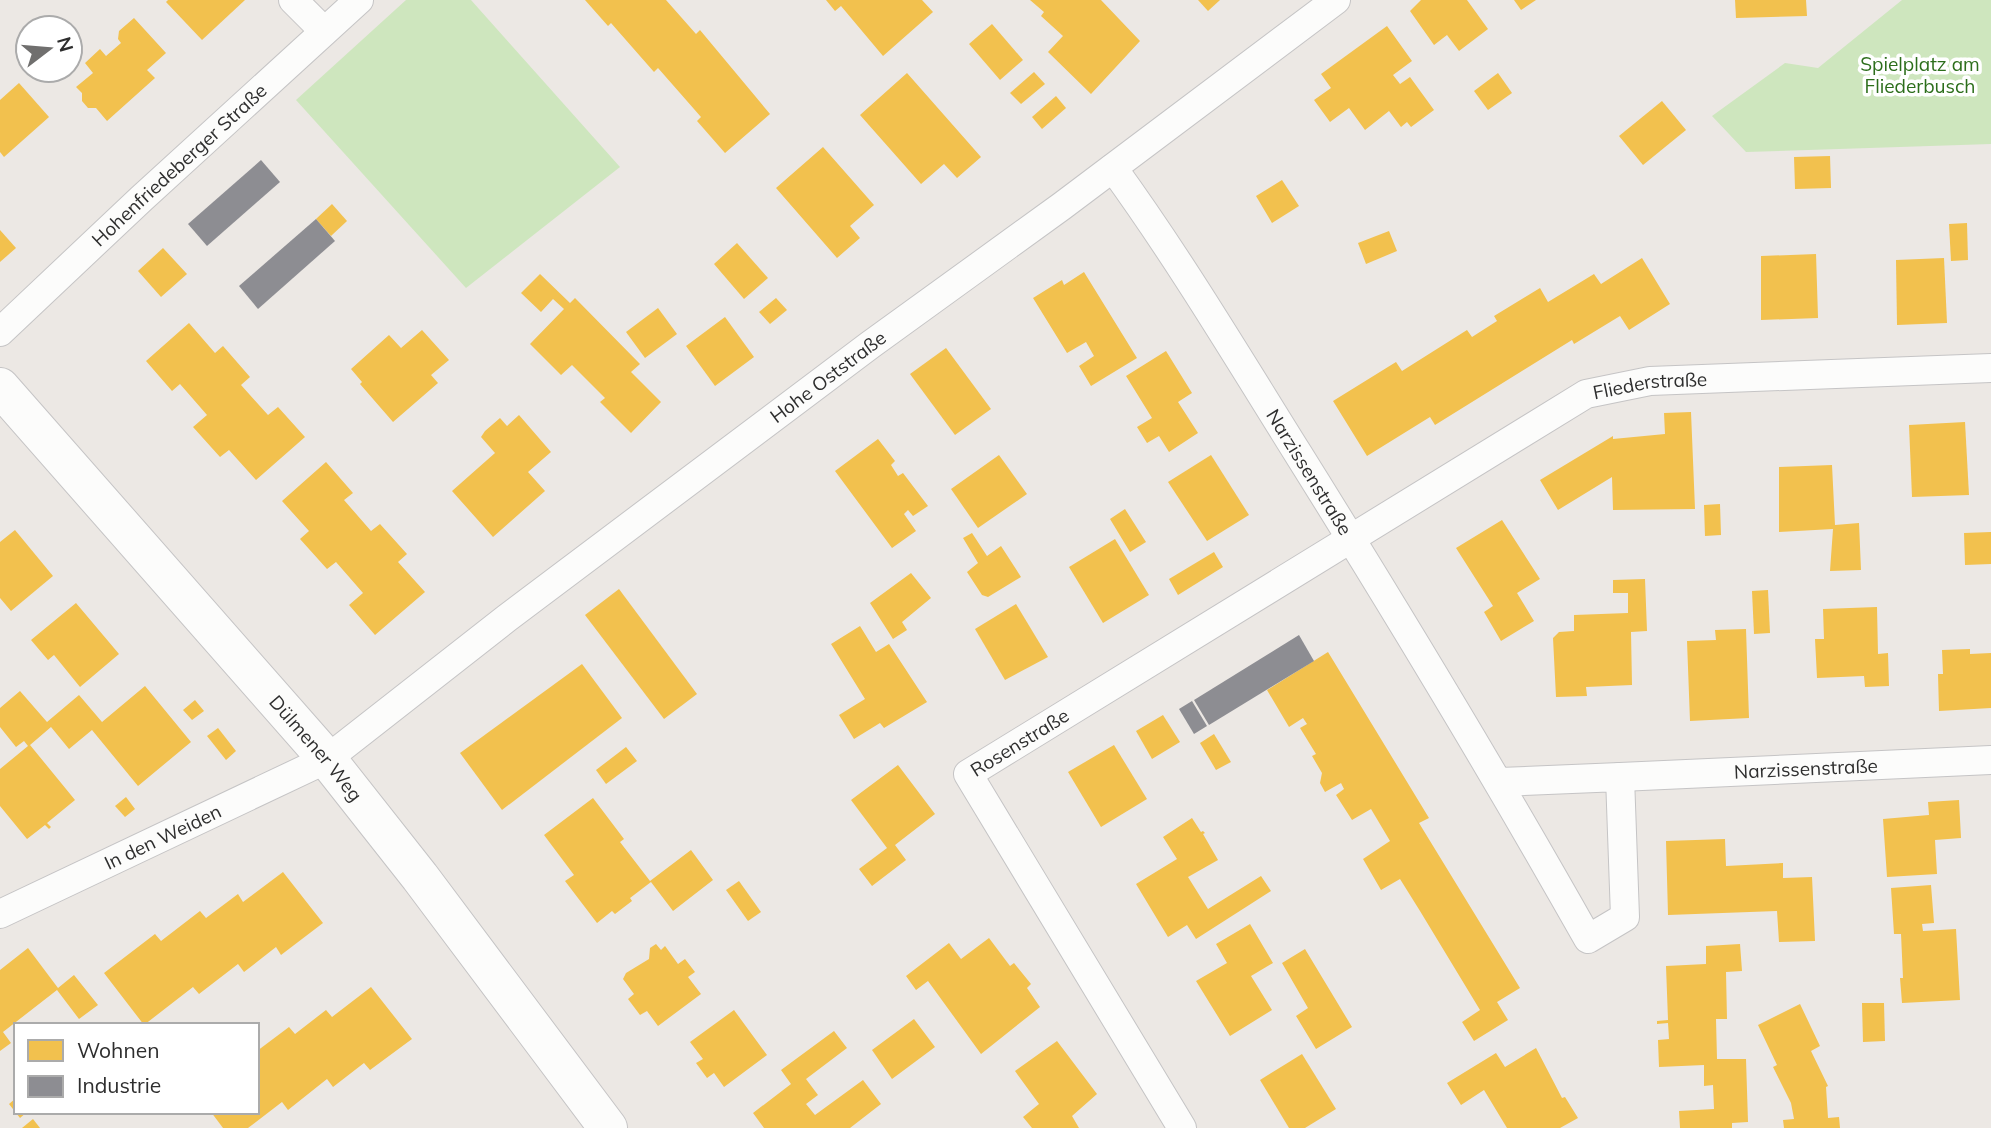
<svg xmlns="http://www.w3.org/2000/svg" width="1991" height="1128" font-family="Mulish,sans-serif">
	<style>
		.green { fill: #cee6be }
		.homes { fill: #f2c14e }
		.industry { fill: #8d8d92 }
		.lines { fill: none; stroke-linecap: round; stroke-linejoin: round }
		.street-casing { stroke: #c5c4c5; stroke-width: 30 }
		.secondary-casing { stroke: #c5c4c5; stroke-width: 40 }
		.street { stroke: #fcfcfb; stroke-width: 28 }
		.secondary { stroke: #fcfcfb; stroke-width: 38 }
		.labels { text-anchor: middle; dominant-baseline: central; stroke-width: 7; stroke-linejoin: round; paint-order: stroke }
		.park-label { font-size: 19px; fill: #2c6e1b; stroke: #fff }
		.street-label { font-size: 19px; fill: #2e2e2e; stroke: #fff }
	</style>
	<rect width="100%" height="100%" fill="#ece8e4"/>
	<g class="green">
		<path d="M 406,0 L 471,0 L 620,167 L 466,288 L 296,100 Z"/>
		<path d="M 1902,0 L 1991,0 L 1991,144 L 1746,152 L 1712,116 L 1785,63 L 1818,68 Z"/>
	</g>
	<g class="homes">
		<path d="M 168,0 L 245,0 L 202,40 L 166,2 Z"/>
		<path d="M 585,0 L 666,0 L 696,34 L 700,30 L 770,114 L 725,153 L 697,121 L 701,117 L 658,68 L 654,72 L 611,23 L 608,26 Z"/>
		<path d="M 826,0 L 922,0 L 933,12 L 883,56 L 841,6 L 835,11 Z"/>
		<path d="M 1030,0 L 1101,0 L 1140,41 L 1091,94 L 1048,52 L 1063,36 L 1041,16 L 1044,12 Z"/>
		<path d="M 1198,0 L 1220,0 L 1208,11 Z"/>
		<path d="M 1421,0 L 1467,0 L 1488,29 L 1459,51 L 1447,35 L 1434,45 L 1410,11 Z"/>
		<path d="M 1514,0 L 1536,0 L 1521,10 Z"/>
		<path d="M 1735,0 L 1806,0 L 1807,16 L 1736,18 Z"/>
		<path d="M 134,18 L 166,53 L 147,70 L 155,78 L 107,121 L 96,108 L 88,108 L 82,101 L 82,93 L 76,87 L 93,73 L 85,63 L 100,49 L 106,56 L 121,43 L 118,39 L 119,31 Z"/>
		<path d="M 992,24 L 1023,60 L 1000,80 L 969,44 Z"/>
		<path d="M 1387,26 L 1412,61 L 1393,75 L 1400,84 L 1410,77 L 1434,110 L 1411,127 L 1407,122 L 1401,127 L 1389,111 L 1365,130 L 1349,108 L 1330,122 L 1314,100 L 1331,88 L 1321,74 Z"/>
		<path d="M 1034,72 L 1045,84 L 1021,104 L 1010,93 Z"/>
		<path d="M 907,73 L 981,157 L 957,178 L 944,164 L 921,184 L 860,115 Z"/>
		<path d="M 1498,73 L 1512,93 L 1488,110 L 1474,91 Z"/>
		<path d="M 19,83 L 49,117 L 4,157 L 0,152 L 0,100 Z"/>
		<path d="M 1056,96 L 1066,108 L 1042,129 L 1032,117 Z"/>
		<path d="M 1662,101 L 1686,130 L 1643,165 L 1619,136 Z"/>
		<path d="M 823,147 L 874,205 L 850,226 L 860,238 L 837,258 L 776,188 Z"/>
		<path d="M 1830,156 L 1831,188 L 1795,189 L 1794,157 Z"/>
		<path d="M 1282,180 L 1299,206 L 1272,223 L 1256,196 Z"/>
		<path d="M 332,204 L 347,221 L 331,236 L 316,219 Z"/>
		<path d="M 1967,223 L 1968,260 L 1951,261 L 1949,224 Z"/>
		<path d="M 0,230 L 16,248 L 0,262 Z"/>
		<path d="M 1389,231 L 1397,251 L 1366,264 L 1358,243 Z"/>
		<path d="M 737,243 L 768,278 L 744,299 L 714,264 Z"/>
		<path d="M 163,248 L 187,274 L 161,297 L 138,271 Z"/>
		<path d="M 1816,254 L 1818,318 L 1761,320 L 1761,256 Z"/>
		<path d="M 1642,258 L 1670,304 L 1629,330 L 1620,316 L 1574,344 L 1572,340 L 1435,425 L 1430,417 L 1367,456 L 1333,401 L 1396,362 L 1402,371 L 1467,330 L 1472,337 L 1497,321 L 1494,316 L 1540,288 L 1548,302 L 1594,274 L 1601,284 Z"/>
		<path d="M 1944,258 L 1947,323 L 1897,325 L 1896,260 Z"/>
		<path d="M 1084,272 L 1137,358 L 1091,386 L 1079,366 L 1094,356 L 1086,342 L 1067,353 L 1033,298 L 1062,280 L 1064,285 Z"/>
		<path d="M 540,274 L 570,303 L 575,298 L 640,364 L 631,372 L 661,402 L 631,433 L 600,402 L 605,398 L 572,365 L 561,375 L 530,344 L 564,309 L 553,299 L 541,312 L 521,293 Z"/>
		<path d="M 776,298 L 787,310 L 770,324 L 759,312 Z"/>
		<path d="M 658,308 L 677,334 L 645,358 L 626,332 Z"/>
		<path d="M 725,317 L 754,357 L 715,386 L 686,346 Z"/>
		<path d="M 189,323 L 215,353 L 223,346 L 250,377 L 241,385 L 268,415 L 278,407 L 305,437 L 256,480 L 229,450 L 220,457 L 193,427 L 207,415 L 180,384 L 172,391 L 146,361 Z"/>
		<path d="M 422,330 L 449,360 L 431,375 L 438,383 L 393,422 L 360,384 L 362,382 L 351,369 L 389,335 L 401,348 Z"/>
		<path d="M 946,348 L 991,409 L 955,435 L 910,374 Z"/>
		<path d="M 1166,351 L 1192,393 L 1178,402 L 1198,433 L 1169,452 L 1159,436 L 1147,443 L 1137,427 L 1152,418 L 1126,376 Z"/>
		<path d="M 1691,412 L 1695,509 L 1613,510 L 1612,477 L 1558,510 L 1540,480 L 1613,436 L 1613,439 L 1665,434 L 1664,413 Z"/>
		<path d="M 519,415 L 551,452 L 528,472 L 545,491 L 493,537 L 452,491 L 495,453 L 481,437 L 485,431 L 500,418 L 507,426 Z"/>
		<path d="M 1965,422 L 1969,495 L 1912,497 L 1909,425 Z"/>
		<path d="M 878,439 L 895,461 L 891,465 L 898,476 L 903,473 L 928,506 L 913,516 L 908,510 L 904,514 L 916,531 L 892,548 L 835,471 Z"/>
		<path d="M 999,455 L 1027,494 L 978,528 L 951,489 Z"/>
		<path d="M 1211,455 L 1249,515 L 1207,541 L 1168,482 Z"/>
		<path d="M 326,462 L 353,493 L 344,500 L 371,531 L 380,524 L 407,554 L 398,562 L 425,592 L 375,635 L 349,605 L 363,593 L 336,562 L 327,569 L 300,539 L 309,531 L 282,501 Z"/>
		<path d="M 1832,465 L 1835,525 L 1859,523 L 1861,570 L 1830,571 L 1833,529 L 1779,532 L 1779,467 Z"/>
		<path d="M 1720,504 L 1721,535 L 1705,536 L 1704,505 Z"/>
		<path d="M 1125,509 L 1146,542 L 1130,552 L 1110,519 Z"/>
		<path d="M 1502,520 L 1540,579 L 1517,593 L 1534,621 L 1501,641 L 1484,612 L 1493,606 L 1456,548 Z"/>
		<path d="M 15,530 L 53,576 L 11,611 L 0,598 L 0,542 Z"/>
		<path d="M 1991,532 L 1991,564 L 1965,565 L 1964,533 Z"/>
		<path d="M 972,533 L 987,556 L 1001,546 L 1021,577 L 988,597 L 982,595 L 967,572 L 978,563 L 963,538 Z"/>
		<path d="M 1115,539 L 1149,595 L 1103,623 L 1069,567 Z"/>
		<path d="M 1214,552 L 1223,567 L 1178,595 L 1169,579 Z"/>
		<path d="M 911,573 L 931,598 L 902,622 L 907,630 L 893,639 L 870,603 Z"/>
		<path d="M 1645,579 L 1647,631 L 1631,632 L 1632,685 L 1586,687 L 1587,696 L 1556,697 L 1553,638 L 1559,632 L 1574,631 L 1574,615 L 1628,613 L 1628,593 L 1613,593 L 1613,580 Z"/>
		<path d="M 619,589 L 697,694 L 664,719 L 585,615 Z"/>
		<path d="M 1768,590 L 1770,633 L 1754,634 L 1752,591 Z"/>
		<path d="M 76,603 L 119,654 L 80,687 L 54,655 L 48,660 L 31,640 Z"/>
		<path d="M 1016,604 L 1048,657 L 1005,680 L 975,629 Z"/>
		<path d="M 1877,607 L 1878,654 L 1888,653 L 1889,686 L 1865,687 L 1864,676 L 1817,678 L 1815,639 L 1824,639 L 1823,609 Z"/>
		<path d="M 860,626 L 876,652 L 889,644 L 927,702 L 884,728 L 880,723 L 854,739 L 839,715 L 865,699 L 831,644 Z"/>
		<path d="M 1746,629 L 1749,718 L 1690,721 L 1687,641 L 1716,640 L 1715,630 Z"/>
		<path d="M 1970,649 L 1970,654 L 1991,653 L 1991,708 L 1939,711 L 1938,674 L 1943,674 L 1942,650 Z"/>
		<path d="M 1328,652 L 1429,818 L 1419,823 L 1520,988 L 1497,1002 L 1508,1020 L 1474,1041 L 1462,1022 L 1480,1010 L 1420,911 L 1400,879 L 1381,890 L 1363,859 L 1390,841 L 1371,809 L 1352,820 L 1336,795 L 1344,789 L 1341,783 L 1325,792 L 1320,783 L 1322,773 L 1312,756 L 1316,754 L 1300,728 L 1307,724 L 1303,718 L 1289,727 L 1267,690 Z"/>
		<path d="M 582,664 L 622,718 L 502,810 L 460,753 Z"/>
		<path d="M 145,686 L 191,742 L 138,786 L 92,730 L 69,749 L 51,727 L 30,745 L 75,800 L 47,823 L 51,827 L 49,829 L 45,825 L 27,839 L 0,806 L 0,769 L 28,746 L 24,741 L 16,747 L 0,727 L 0,708 L 20,691 L 47,722 L 79,695 L 102,722 Z"/>
		<path d="M 195,700 L 204,711 L 192,720 L 183,710 Z"/>
		<path d="M 1163,715 L 1180,742 L 1152,759 L 1136,731 Z"/>
		<path d="M 218,728 L 236,751 L 226,760 L 207,736 Z"/>
		<path d="M 1214,734 L 1231,762 L 1216,770 L 1200,743 Z"/>
		<path d="M 1114,745 L 1147,799 L 1101,827 L 1068,772 Z"/>
		<path d="M 626,747 L 637,761 L 606,784 L 596,770 Z"/>
		<path d="M 898,765 L 935,814 L 895,845 L 906,860 L 872,886 L 859,869 L 887,848 L 851,800 Z"/>
		<path d="M 126,797 L 135,809 L 125,817 L 115,806 Z"/>
		<path d="M 593,798 L 624,839 L 620,842 L 650,881 L 691,850 L 713,880 L 673,911 L 651,882 L 630,898 L 632,901 L 615,914 L 612,911 L 597,923 L 565,881 L 574,875 L 544,835 Z"/>
		<path d="M 1959,800 L 1961,838 L 1935,840 L 1937,874 L 1887,877 L 1883,819 L 1929,815 L 1928,802 Z"/>
		<path d="M 1192,818 L 1201,832 L 1203,831 L 1205,833 L 1203,834 L 1218,860 L 1188,877 L 1208,909 L 1261,876 L 1271,891 L 1196,939 L 1187,925 L 1168,937 L 1136,884 L 1177,859 L 1163,837 Z"/>
		<path d="M 1725,839 L 1726,866 L 1783,863 L 1783,878 L 1812,877 L 1815,941 L 1779,942 L 1777,911 L 1668,915 L 1666,841 Z"/>
		<path d="M 283,872 L 323,923 L 281,955 L 276,947 L 244,972 L 238,964 L 199,994 L 193,987 L 144,1025 L 104,973 L 155,934 L 161,941 L 200,911 L 206,918 L 238,894 L 243,902 Z"/>
		<path d="M 739,881 L 761,912 L 748,921 L 726,890 Z"/>
		<path d="M 1931,885 L 1934,923 L 1922,924 L 1923,931 L 1956,929 L 1960,1000 L 1902,1003 L 1900,978 L 1903,978 L 1901,934 L 1894,934 L 1891,888 Z"/>
		<path d="M 1250,924 L 1273,963 L 1251,976 L 1272,1010 L 1230,1036 L 1196,981 L 1227,963 L 1216,944 Z"/>
		<path d="M 989,938 L 1010,966 L 1014,963 L 1031,984 L 1027,988 L 1040,1007 L 981,1054 L 928,981 L 916,990 L 906,976 L 949,943 L 961,959 Z"/>
		<path d="M 656,944 L 661,950 L 665,946 L 678,964 L 685,959 L 695,972 L 688,977 L 701,994 L 658,1026 L 647,1011 L 640,1015 L 628,999 L 634,994 L 623,979 L 626,973 L 649,959 L 650,948 Z"/>
		<path d="M 1740,944 L 1742,971 L 1726,972 L 1727,1019 L 1716,1019 L 1717,1059 L 1746,1059 L 1748,1122 L 1732,1123 L 1732,1128 L 1680,1128 L 1679,1111 L 1714,1109 L 1713,1085 L 1704,1086 L 1704,1065 L 1659,1067 L 1658,1040 L 1669,1039 L 1668,1023 L 1657,1024 L 1657,1021 L 1668,1020 L 1666,966 L 1706,964 L 1706,946 Z"/>
		<path d="M 28,948 L 58,988 L 74,975 L 98,1005 L 79,1019 L 57,990 L 3,1032 L 11,1043 L 0,1051 L 0,970 Z"/>
		<path d="M 1305,949 L 1352,1027 L 1316,1049 L 1296,1016 L 1308,1008 L 1282,963 Z"/>
		<path d="M 371,987 L 412,1039 L 370,1070 L 364,1063 L 333,1087 L 327,1079 L 288,1110 L 282,1102 L 248,1128 L 223,1128 L 211,1112 L 257,1112 L 257,1051 L 289,1027 L 295,1034 L 326,1010 L 332,1017 Z"/>
		<path d="M 1862,1003 L 1884,1003 L 1885,1041 L 1863,1042 Z"/>
		<path d="M 1800,1004 L 1820,1046 L 1811,1051 L 1828,1086 L 1826,1087 L 1828,1118 L 1839,1117 L 1840,1128 L 1784,1128 L 1783,1120 L 1794,1119 L 1791,1103 L 1773,1067 L 1777,1065 L 1758,1025 Z"/>
		<path d="M 734,1010 L 767,1055 L 724,1087 L 714,1073 L 707,1078 L 696,1063 L 703,1059 L 690,1042 Z"/>
		<path d="M 914,1019 L 935,1047 L 892,1079 L 872,1050 Z"/>
		<path d="M 834,1031 L 847,1048 L 806,1079 L 818,1095 L 806,1104 L 815,1115 L 863,1080 L 881,1104 L 850,1128 L 764,1128 L 753,1113 L 791,1084 L 781,1070 Z"/>
		<path d="M 1057,1041 L 1097,1094 L 1072,1116 L 1079,1128 L 1032,1128 L 1023,1117 L 1039,1104 L 1015,1071 Z"/>
		<path d="M 1536,1048 L 1562,1098 L 1565,1097 L 1578,1118 L 1560,1128 L 1507,1128 L 1484,1090 L 1461,1105 L 1447,1083 L 1496,1053 L 1505,1067 Z"/>
		<path d="M 1302,1054 L 1336,1109 L 1305,1128 L 1289,1128 L 1260,1080 Z"/>
		<path d="M 16,1098 L 16,1112 L 27,1112 L 20,1118 L 9,1104 Z"/>
		<path d="M 33,1119 L 40,1128 L 22,1128 Z"/>
	</g>
	<g class="industry">
		<path d="M 261,160 L 280,182 L 207,246 L 188,224 Z"/>
		<path d="M 316,219 L 335,241 L 258,309 L 239,286 Z"/>
		<path d="M 1299,635 L 1314,661 L 1209,725 L 1194,700 Z"/>
		<path d="M 1192,701 L 1207,726 L 1194,734 L 1179,709 Z"/>
	</g>
	<g class="lines">
		<defs>
			<g id="street">
				<path d="M 293,0 L 324,31"/>
				<path id="s1" d="M 1113,168 C 1179,259 1237,356 1297,452 C 1397,612 1495,774 1588,939 L 1625,917 L 1620,777 L 1500,782"/>
				<path id="s2" d="M 0,332 L 141,199 L 359,0"/>
				<path id="s3" d="M 1620,777 L 1991,760"/>
				<path id="s4" d="M 0,914 L 327,759 L 507,618 L 870,345 L 1062,206 L 1336,0"/>
				<path id="s5" d="M 1182,1128 L 968,774 L 1586,394 L 1650,381 L 1991,368"/>
			</g>
			<g id="secondary">
				<path id="s6" d="M 0,387 L 327,759 L 420,877 L 608,1128"/>
			</g>
		</defs>
		<use href="#street" class="street-casing"/>
		<use href="#secondary" class="secondary-casing"/>
		<use href="#street" class="street"/>
		<use href="#secondary" class="secondary"/>
	</g>
	<g class="labels">
		<g class="park-label">
			<text x="1920" y="64">Spielplatz am<tspan x="1920" dy="22">Fliederbusch</tspan></text>
		</g>
		<g class="street-label">
			<text stroke="none"><textPath href="#s2" startOffset="245">Hohenfriedeberger Straße</textPath></text>
			<text stroke="none"><textPath href="#s4" startOffset="992">Hohe Oststraße</textPath></text>
			<text stroke="none"><textPath href="#s5" startOffset="1204">Fliederstraße</textPath></text>
			<text stroke="none"><textPath href="#s1" startOffset="362">Narzissenstraße</textPath></text>
			<text stroke="none"><textPath href="#s5" startOffset="474">Rosenstraße</textPath></text>
			<text stroke="none"><textPath href="#s6" startOffset="480">Dülmener Weg</textPath></text>
			<text stroke="none"><textPath href="#s3" startOffset="186">Narzissenstraße</textPath></text>
			<text stroke="none"><textPath href="#s4" startOffset="180">In den Weiden</textPath></text>
		</g>
	</g>
	<rect x="14" y="1023" width="245" height="91" fill="#ffffff" stroke="#ababab" stroke-width="2"/>
	<rect x="28" y="1040" width="35" height="21" fill="#f2c14e" stroke="#ababab" stroke-width="2"/>
	<text x="77" y="1058" font-size="21" fill="#2e2e2e">Wohnen</text>
	<rect x="28" y="1076" width="35" height="21" fill="#8d8d92" stroke="#ababab" stroke-width="2"/>
	<text x="77" y="1093" font-size="21" fill="#2e2e2e">Industrie</text>
	<g transform="translate(49 49) rotate(74)"><circle r="33" fill="#ffffff" stroke="#ababab" stroke-width="2"/>
	<path d="M0-5L12 26L0 18L-12 26Z" fill="#706f6e"/>
	<text y="-10" font-size="19" font-weight="bold" text-anchor="middle" fill="#2e2e2e">N</text>
	</g>
</svg>
